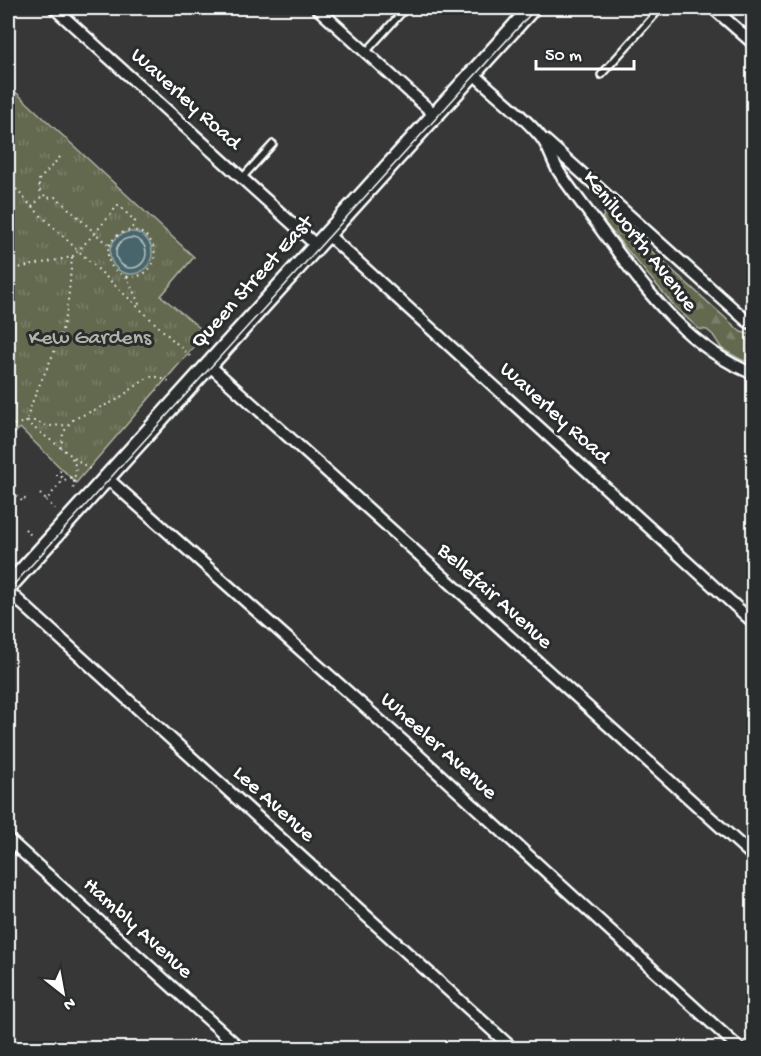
<svg xmlns="http://www.w3.org/2000/svg" width="761" height="1056" font-family="'Gochi Hand',sans-serif">
	<style>
		.forest { fill: url(#forest-firs); stroke: #b1b4a7; stroke-width: 1.5 }
		.park { fill: url(#park-tufts); stroke: #b1b4a7; stroke-width: 1.5 }
		.water { fill: #47656b; stroke: #91a3a6; stroke-width: 1.5 }
		.lines { fill: none; stroke-linecap: round; stroke-linejoin: round }
		.shore { stroke: #b5c1c4; stroke-width: 1.5 }
		.service-casing { stroke: #fff; stroke-width: 10 }
		.minor-casing { stroke: #fff; stroke-width: 15 }
		.secondary-casing { stroke: #fff; stroke-width: 20 }
		.path { stroke: #fff; stroke-width: 2; stroke-dasharray: 1.5 4.5; stroke-linecap: butt }
		.service { stroke: #2a2d2e; stroke-width: 5 }
		.minor { stroke: #2a2d2e; stroke-width: 10 }
		.secondary { stroke: #2a2d2e; stroke-width: 15 }
		.tram { stroke: #fff; stroke-width: 1.5 }
		.labels { text-anchor: middle; dominant-baseline: central; stroke-width: 6; stroke-linejoin: round; paint-order: stroke }
		.street-label { font-size: 22px; fill: #fff; stroke: #2a2d2e }
		.park-label { font-size: 22px; fill: #b1b4a7; stroke: #2a2d2e }
	</style>
	<defs>
		<pattern id="forest-firs" width="22" height="20" patternUnits="userSpaceOnUse" patternTransform="scale(1.5)"><rect width="22" height="20" fill="#63694f"/><path d="M5 1l3.5 6h-7zM16 11l3.5 6h-7z" fill="#7a8069"/></pattern>
		<pattern id="park-tufts" width="24" height="20" patternUnits="userSpaceOnUse" patternTransform="scale(1.5)"><rect width="24" height="20" fill="#63694f"/><path d="M3 7l-1-3M5 7V3M7 7l1-3M15 17l-1-3M17 17v-4M19 17l1-3" fill="none" stroke="#7a8069"/></pattern>
	</defs>
	<rect width="100%" height="100%" fill="#383737"/>
	<filter id="ink" filterUnits="userSpaceOnUse"><feTurbulence type="fractalNoise" baseFrequency=".0167" numOctaves="2"/><feDisplacementMap in="SourceGraphic" scale="12" xChannelSelector="R" yChannelSelector="G"/><feConvolveMatrix kernelMatrix="1 2 1 2 8 2 1 2 1" color-interpolation-filters="sRGB"/></filter>
	<g filter="url(#ink)">
		<path class="forest" d="M 608,212 L 741,332 L 753,335 L 753,364 L 740,359 L 722,349 L 713,335 L 707,330 L 699,329 L 676,308 L 602,220 L 604,213 Z"/>
		<path class="park" d="M 8,85 L 194,257 L 161,296 L 206,333 L 76,483 L 20,428 L 8,440 Z"/>
		<circle class="water" cx="131" cy="253" r="21"/>
		<g class="lines">
			<circle class="shore" cx="131" cy="253" r="15"/>
			<defs>
				<g id="service">
					<path d="M 366,52 L 406,8"/>
					<path d="M 601,75 L 661,8"/>
					<path d="M 242,178 L 273,144"/>
				</g>
				<g id="minor">
					<path d="M 54,8 L 317,246"/>
					<path d="M 317,8 L 435,115"/>
					<path d="M 713,8 L 754,44"/>
					<path d="M 473,73 C 494,94 521,113 540,136 C 549,146 552,161 559,172 C 574,194 590,214 605,235 C 646,290 687,348 754,374"/>
					<path d="M 545,140 L 747,321 L 754,325"/>
					<path d="M 327,234 L 754,623"/>
					<path d="M 209,365 L 754,857"/>
					<path d="M 107,478 L 403,741 L 739,1048"/>
					<path d="M 8,591 L 512,1048"/>
					<path d="M 8,839 L 240,1048"/>
				</g>
				<path id="secondary" d="M 8,587 L 532,8"/>
			</defs>
			<use href="#service" class="service-casing"/>
			<use href="#minor" class="minor-casing"/>
			<use href="#secondary" class="secondary-casing"/>
			<g class="path">
				<path d="M 60,157 L 39,180 L 39,190 L 47,198 L 56,197 L 95,233 L 118,205 L 135,221 L 131,230 C 120,233 114,236 109,246"/>
				<path d="M 8,180 L 32,207 L 193,359"/>
				<path d="M 32,207 L 44,194"/>
				<path d="M 72,257 C 70,279 69,302 64,322 C 56,356 35,387 26,422 L 34,421 L 48,426 L 68,425 L 74,419 L 115,401 L 147,378 L 154,376 L 171,382"/>
				<path d="M 8,270 L 72,257 L 95,233 L 109,246 C 105,261 113,273 127,277 L 139,304"/>
				<path d="M 127,277 C 163,279 163,234 132,230"/>
				<path d="M 8,426 L 26,422 L 91,470"/>
				<path d="M 61,448 L 63,434 L 68,425"/>
				<path d="M 72,458 L 76,467 L 73,490"/>
				<path d="M 61,471 L 57,472 L 57,476 L 65,478"/>
				<path d="M 8,487 L 23,502 L 26,497"/>
				<path d="M 40,494 L 46,500 C 58,488 57,481 75,476"/>
				<path d="M 46,500 L 55,509"/>
				<path d="M 25,529 L 31,535"/>
			</g>
			<use href="#service" class="service"/>
			<use href="#minor" class="minor"/>
			<use href="#secondary" class="secondary"/>
			<path class="tram" d="M 8,591 L 536,8"/>
		</g>
	</g>
	<g class="labels">
		<g class="street-label">
			<text transform="translate(185 100) rotate(42)">Waverley Road</text>
			<text transform="translate(639 242) rotate(52)">Kenilworth Avenue</text>
			<text transform="translate(253 283) rotate(-48)">Queen Street East</text>
			<text transform="translate(554 414) rotate(42)">Waverley Road</text>
			<text transform="translate(494 597) rotate(42)">Bellefair Avenue</text>
			<text transform="translate(438 747) rotate(42)">Wheeler Avenue</text>
			<text transform="translate(273 805) rotate(42)">Lee Avenue</text>
			<text transform="translate(137 929) rotate(42)">Hambly Avenue</text>
		</g>
		<g class="park-label">
			<text x="90" y="339">Kew Gardens</text>
		</g>
	</g>
	<rect width="761" height="1056" fill="none" stroke="#2a2d2e" stroke-width="30"/>
	<rect x="15" y="15" width="731" height="1026" fill="none" stroke="#fff" stroke-width="2" filter="url(#ink)"/>
	<g transform="translate(63 993) rotate(149)" stroke="#2a2d2e" stroke-width="4.5" paint-order="stroke">
	<path d="M0-4.5L10 22L0 15L-10 22Z" fill="#ffffff"/>
	<text y="-9" font-size="16" font-weight="bold" text-anchor="middle" fill="#ffffff">N</text>
	</g>
	<path d="M536 60v9h98v-9" fill="none" stroke="#ffffff" stroke-width="3"/>
	<text x="545" y="60" font-size="18" fill="#ffffff" stroke="#2a2d2e" stroke-width="4.5" paint-order="stroke">50 m</text>
</svg>
